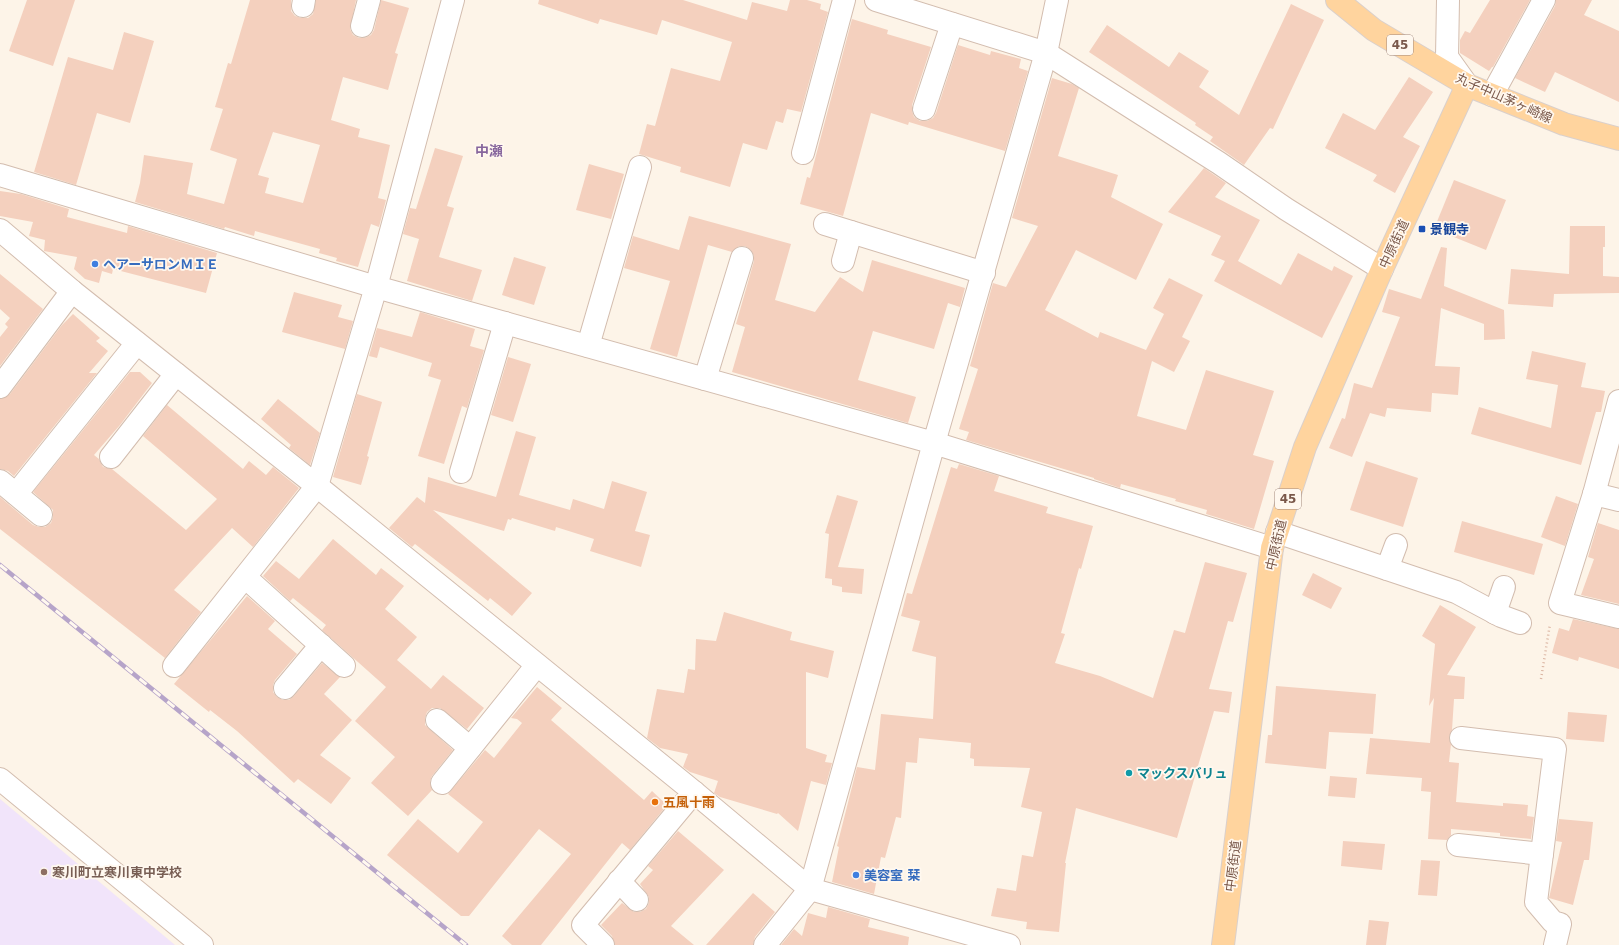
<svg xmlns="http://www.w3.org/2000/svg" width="1619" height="945" font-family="'DejaVu Sans','Noto Sans JP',sans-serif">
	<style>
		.education { fill: #f1e4fa }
		.building { fill: #f4d0be; fill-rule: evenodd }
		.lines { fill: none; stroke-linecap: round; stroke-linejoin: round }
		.minor-casing { stroke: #d3bdaf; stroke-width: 24 }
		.major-casing { stroke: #dad0cc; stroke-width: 24 }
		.path { stroke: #dab3a0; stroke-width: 2.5; stroke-dasharray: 1 3; stroke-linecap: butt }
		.minor { stroke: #fff; stroke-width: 22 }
		.major { stroke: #ffd49e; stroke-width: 22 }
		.rail-casing { stroke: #b6a4c9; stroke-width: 4.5 }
		.rail { stroke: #fff8ef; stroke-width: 3; stroke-dasharray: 9; stroke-linecap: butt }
		.transit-dot { fill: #1a4fb4; stroke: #fff8ef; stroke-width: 1.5 }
		.shop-dot { fill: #3f7fe0; stroke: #fff8ef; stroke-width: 1.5 }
		.culture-dot { fill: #0f9aa8; stroke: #fff8ef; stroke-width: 1.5 }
		.food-dot { fill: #e8710a; stroke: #fff8ef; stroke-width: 1.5 }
		.education-dot { fill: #8d6e63; stroke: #fff8ef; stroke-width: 1.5 }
		.labels { text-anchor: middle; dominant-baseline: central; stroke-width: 3.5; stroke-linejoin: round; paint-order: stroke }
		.shield { fill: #fff8ef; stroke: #a2887c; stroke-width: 1 }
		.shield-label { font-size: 12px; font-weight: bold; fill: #7a584a }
		.street-label { font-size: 13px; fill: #7a584a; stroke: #fff8ef }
		.transit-label { font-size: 13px; font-weight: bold; fill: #164399; stroke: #fff8ef; text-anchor: start }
		.shop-label { font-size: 13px; font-weight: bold; fill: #366cbe; stroke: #fff8ef; text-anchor: start }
		.culture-label { font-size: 13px; font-weight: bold; fill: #0d838f; stroke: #fff8ef; text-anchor: start }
		.food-label { font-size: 13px; font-weight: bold; fill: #c56008; stroke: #fff8ef; text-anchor: start }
		.education-label { font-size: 13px; font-weight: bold; fill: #785e54; stroke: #fff8ef; text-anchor: start }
		.neighbourhood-label { font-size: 14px; font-weight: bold; fill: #87669d; stroke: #fff8ef }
	</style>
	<rect width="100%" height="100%" fill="#fdf4e8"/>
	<path class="education" d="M 0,799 L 175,945 L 0,945 Z"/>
	<g class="building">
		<path d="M 27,0 L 75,0 L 53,66 L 9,51 Z"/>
		<path d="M 250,0 L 291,0 L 291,11 L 295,16 L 301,18 L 308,18 L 313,14 L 316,0 L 356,0 L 350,29 L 353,35 L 359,38 L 365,38 L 371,35 L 374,30 L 381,0 L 409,8 L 395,53 L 398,54 L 388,90 L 343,77 L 331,120 L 360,129 L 358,137 L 390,145 L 378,198 L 386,200 L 379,227 L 371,224 L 358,267 L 336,261 L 337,258 L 319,253 L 320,249 L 255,231 L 254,236 L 225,227 L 224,229 L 135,202 L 140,183 L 144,155 L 193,163 L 187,194 L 224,204 L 237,159 L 210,150 L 223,109 L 215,107 L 228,63 L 231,64 ZM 273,132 L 320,145 L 303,203 L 265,193 L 269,178 L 258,175 Z"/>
		<path d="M 539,0 L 683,0 L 747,20 L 752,2 L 787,11 L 790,0 L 807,0 L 821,4 L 820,9 L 828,12 L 801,112 L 787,109 L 783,123 L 776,121 L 767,150 L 743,143 L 730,187 L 680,172 L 681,167 L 639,154 L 647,124 L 655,126 L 671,68 L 720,81 L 732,42 L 662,20 L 657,35 L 600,19 L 598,24 L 538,4 Z"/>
		<path d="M 1490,0 L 1530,0 L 1493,67 L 1492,67 L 1489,71 L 1460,53 L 1460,40 L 1465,31 L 1470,33 Z"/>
		<path d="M 1556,0 L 1592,0 L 1584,15 L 1619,31 L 1619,102 L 1555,72 L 1545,92 L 1515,78 L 1555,6 Z"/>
		<path d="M 1291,4 L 1324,20 L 1273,129 L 1270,128 L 1244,165 L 1210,141 L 1213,137 L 1195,125 L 1196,123 L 1089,52 L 1107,25 L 1169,67 L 1179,52 L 1209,71 L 1199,87 L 1239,115 Z"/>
		<path d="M 852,19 L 888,30 L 887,34 L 931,47 L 912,105 L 912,111 L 914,117 L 920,121 L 927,121 L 933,118 L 936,113 L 958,45 L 990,55 L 991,51 L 1021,59 L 1019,68 L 1028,71 L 1005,151 L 909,122 L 908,125 L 871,113 L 843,216 L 800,204 L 807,177 L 810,178 Z"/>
		<path d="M 124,32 L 154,41 L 130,123 L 97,113 L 76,185 L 34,172 L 68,57 L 113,70 Z"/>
		<path d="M 1409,77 L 1433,92 L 1403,137 L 1420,146 L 1395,193 L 1373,181 L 1377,175 L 1325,148 L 1343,113 L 1375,130 Z"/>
		<path d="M 1052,78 L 1072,84 L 1079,88 L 1058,156 L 1118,175 L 1111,197 L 1163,224 L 1136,280 L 1076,250 L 1045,310 L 1098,338 L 1100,332 L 1146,350 L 1164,314 L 1153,308 L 1169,278 L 1203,295 L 1182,337 L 1190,341 L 1174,372 L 1152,361 L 1137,416 L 1186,430 L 1206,370 L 1274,391 L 1253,455 L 1274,461 L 1254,529 L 1206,514 L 1207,510 L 1175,501 L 1176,499 L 1121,484 L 1120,488 L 1094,479 L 1094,478 L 966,440 L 969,432 L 959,429 L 978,369 L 970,366 L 993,283 L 1006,287 L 1038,226 L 1012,218 Z"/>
		<path d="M 435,148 L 463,156 L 447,206 L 454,208 L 439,257 L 482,270 L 472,301 L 407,281 L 419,239 L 403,234 L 410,208 L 416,209 Z"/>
		<path d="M 589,164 L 624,174 L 611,219 L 576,210 Z"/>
		<path d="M 1204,168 L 1226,183 L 1215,197 L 1260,220 L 1238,261 L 1281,285 L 1298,253 L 1332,271 L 1334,266 L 1353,276 L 1322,338 L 1214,281 L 1225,261 L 1211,255 L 1221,236 L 1168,212 Z"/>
		<path d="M 1454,180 L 1506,200 L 1486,250 L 1434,229 Z"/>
		<path d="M 0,191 L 21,194 L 69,209 L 67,217 L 127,233 L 128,226 L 217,253 L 206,293 L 113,269 L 112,274 L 102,271 L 99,283 L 85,279 L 74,269 L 77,257 L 44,251 L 45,240 L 29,236 L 33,222 L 0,216 Z"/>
		<path d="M 689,216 L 791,244 L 775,300 L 815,312 L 840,277 L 863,292 L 872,260 L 965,288 L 960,307 L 948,303 L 934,349 L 873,331 L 858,380 L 916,397 L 908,423 L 732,372 L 745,327 L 736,324 L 754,261 L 754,256 L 751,250 L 745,246 L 739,246 L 732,252 L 708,245 L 677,357 L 650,349 L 670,281 L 624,268 L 633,236 L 679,250 Z"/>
		<path d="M 1570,226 L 1605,226 L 1605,247 L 1603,247 L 1603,276 L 1619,277 L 1619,293 L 1554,294 L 1553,307 L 1508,304 L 1511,269 L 1569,274 Z"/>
		<path d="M 1441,247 L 1447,248 L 1444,286 L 1504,310 L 1505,339 L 1484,340 L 1484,324 L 1441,308 L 1435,366 L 1460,367 L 1458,395 L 1432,393 L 1431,412 L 1387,408 L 1385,417 L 1370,413 L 1352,457 L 1329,448 L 1342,418 L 1345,419 L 1354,383 L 1372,388 L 1400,317 L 1382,312 L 1389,289 L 1421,299 Z"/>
		<path d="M 514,257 L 546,267 L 534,305 L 502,295 Z"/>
		<path d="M 0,274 L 43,309 L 0,366 L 0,337 L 8,327 L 5,324 L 10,318 L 0,309 Z"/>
		<path d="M 294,292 L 342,305 L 338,317 L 353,321 L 345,349 L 282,332 Z"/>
		<path d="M 420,312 L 475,329 L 470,346 L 484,350 L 467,408 L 462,406 L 444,464 L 418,456 L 441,380 L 428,376 L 432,363 L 380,347 L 377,358 L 369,356 L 377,328 L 412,337 Z"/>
		<path d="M 73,314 L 100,338 L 96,341 L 108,351 L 89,373 L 97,373 L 14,476 L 8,471 L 0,469 L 0,399 L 10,394 L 62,325 Z"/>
		<path d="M 1532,351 L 1586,363 L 1581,387 L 1605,391 L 1601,412 L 1596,412 L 1581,465 L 1471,434 L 1479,407 L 1551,428 L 1558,385 L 1526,379 Z"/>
		<path d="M 508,357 L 531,364 L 513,422 L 491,415 Z"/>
		<path d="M 130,372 L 140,372 L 152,383 L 120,425 L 94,455 L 99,459 L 103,467 L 112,469 L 186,530 L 217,499 L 143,436 L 167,405 L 243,469 L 249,461 L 266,475 L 273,467 L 299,488 L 253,547 L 232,528 L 174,590 L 201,612 L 165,658 L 0,529 L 0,497 L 33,525 L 39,527 L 45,527 L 51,523 L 53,517 L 53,510 L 33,492 Z"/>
		<path d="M 357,394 L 382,402 L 367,456 L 369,457 L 361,485 L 333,477 Z"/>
		<path d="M 278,399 L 320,433 L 310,465 L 289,448 L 291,445 L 261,419 Z"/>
		<path d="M 516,431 L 536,437 L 519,495 L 570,510 L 573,499 L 604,509 L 612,481 L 647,492 L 635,531 L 650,535 L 641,567 L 590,551 L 594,539 L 556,527 L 555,531 L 512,518 L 511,520 L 508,519 L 504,531 L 433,510 L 532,593 L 512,616 L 490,598 L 488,601 L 415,544 L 412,547 L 389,528 L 417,497 L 425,503 L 428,477 L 496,497 Z"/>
		<path d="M 1366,461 L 1418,478 L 1403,527 L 1350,510 Z"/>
		<path d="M 959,464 L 999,476 L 994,491 L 1048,507 L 1046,513 L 1093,526 L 1081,569 L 1079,568 L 1061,633 L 1065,634 L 1055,663 L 1100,676 L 1153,698 L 1174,630 L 1185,633 L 1205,562 L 1247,573 L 1233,622 L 1228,621 L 1209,689 L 1232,692 L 1229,713 L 1214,711 L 1177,838 L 1076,808 L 1065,863 L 1066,863 L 1059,932 L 1026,929 L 1027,922 L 991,916 L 997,888 L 1016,891 L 1022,855 L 1033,857 L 1042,812 L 1021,807 L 1030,768 L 974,766 L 974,759 L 970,758 L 971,743 L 919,738 L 917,763 L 906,762 L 901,818 L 896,817 L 885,858 L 881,857 L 874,894 L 832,882 L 839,847 L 837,846 L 857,767 L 875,770 L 881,714 L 933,719 L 936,657 L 912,651 L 920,621 L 901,616 L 907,593 L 912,594 L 951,467 L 957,469 Z"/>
		<path d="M 837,495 L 858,501 L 838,567 L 864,569 L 862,594 L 842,592 L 842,587 L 832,585 L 832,579 L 825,578 L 829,534 L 825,533 Z"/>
		<path d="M 1556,496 L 1578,504 L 1565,546 L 1541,537 Z"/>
		<path d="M 1462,521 L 1543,544 L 1534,575 L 1454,552 Z"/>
		<path d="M 1598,523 L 1619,530 L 1619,604 L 1581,595 L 1594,559 L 1588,557 Z"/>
		<path d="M 333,539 L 376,575 L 381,568 L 404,586 L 385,609 L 417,637 L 397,660 L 431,689 L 443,675 L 484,708 L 467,729 L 440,708 L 432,708 L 427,712 L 425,718 L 425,725 L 453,750 L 432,776 L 430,781 L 432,790 L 408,816 L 371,783 L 395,757 L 355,721 L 386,687 L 322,630 L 326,625 L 293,598 L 290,601 L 263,576 L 276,561 L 299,579 Z"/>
		<path d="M 1313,573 L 1342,588 L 1331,609 L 1302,595 Z"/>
		<path d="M 247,596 L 275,621 L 268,629 L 297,654 L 275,680 L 273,685 L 273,692 L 277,697 L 283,700 L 289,700 L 294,696 L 322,663 L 340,677 L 324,694 L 352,720 L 320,755 L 351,778 L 331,804 L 298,779 L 294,783 L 237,731 L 210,710 L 209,712 L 174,684 Z"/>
		<path d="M 1440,605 L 1476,627 L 1447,675 L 1465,677 L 1464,699 L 1454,699 L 1452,730 L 1449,737 L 1451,744 L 1449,762 L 1459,763 L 1456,802 L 1503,806 L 1503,803 L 1528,805 L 1527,816 L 1534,817 L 1531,839 L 1500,836 L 1500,833 L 1451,829 L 1451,835 L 1447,840 L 1428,839 L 1431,792 L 1421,791 L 1422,778 L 1366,774 L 1370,738 L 1430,743 L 1434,698 L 1429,706 L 1435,644 L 1422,636 Z"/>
		<path d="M 724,612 L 792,632 L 790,640 L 834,651 L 828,678 L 806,672 L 806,748 L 827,755 L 825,762 L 832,763 L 826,785 L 811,781 L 798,831 L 778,813 L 777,814 L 720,797 L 714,793 L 718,781 L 690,772 L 683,767 L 688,754 L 660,748 L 647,738 L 657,689 L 684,693 L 688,669 L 695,670 L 696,639 L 716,641 Z"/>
		<path d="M 1573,619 L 1619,629 L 1619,669 L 1579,657 L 1578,661 L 1552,653 L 1559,628 L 1569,631 Z"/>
		<path d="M 1276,686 L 1376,694 L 1373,734 L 1329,732 L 1326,769 L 1265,763 L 1268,735 L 1272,735 Z"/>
		<path d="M 537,687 L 562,708 L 551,720 L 644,800 L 652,791 L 667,805 L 630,850 L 622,843 L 541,945 L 512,945 L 502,936 L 571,854 L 539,829 L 469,916 L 461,916 L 387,855 L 418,819 L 458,853 L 483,822 L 448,794 L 485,750 L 494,758 L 522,723 L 517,719 L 511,718 Z"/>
		<path d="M 1568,712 L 1607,715 L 1604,742 L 1566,739 Z"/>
		<path d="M 1330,776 L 1357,778 L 1355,798 L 1328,796 Z"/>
		<path d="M 1559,819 L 1593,822 L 1589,860 L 1584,860 L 1573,905 L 1549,898 L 1562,842 L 1556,841 Z"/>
		<path d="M 678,831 L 724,870 L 671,926 L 694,945 L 615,945 L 612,936 L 601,925 L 622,903 L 634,912 L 640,912 L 646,909 L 649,903 L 649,897 L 640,884 L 653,870 L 648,866 Z"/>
		<path d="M 1343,841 L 1385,844 L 1382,870 L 1341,866 Z"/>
		<path d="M 1421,860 L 1440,861 L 1437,896 L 1418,895 Z"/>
		<path d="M 753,893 L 775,912 L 755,937 L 753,945 L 706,945 Z"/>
		<path d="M 828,907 L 870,919 L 868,927 L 909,937 L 908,945 L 781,945 L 794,929 L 802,936 L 808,913 L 826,918 Z"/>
		<path d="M 1369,920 L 1389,922 L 1386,945 L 1366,945 Z"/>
	</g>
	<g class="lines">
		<defs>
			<g id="minor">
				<path d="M 876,0 L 1046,53 L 1219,163 L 1286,209 L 1382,269"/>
				<path d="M 1448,0 L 1447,57 L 1467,85"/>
				<path d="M 303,6 L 304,0"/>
				<path d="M 362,26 L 369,0"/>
				<path d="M 1492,95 L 1544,0"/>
				<path d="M 924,109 L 952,24"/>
				<path d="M 803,153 L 844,0"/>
				<path d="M 0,175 L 376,287 L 934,443 L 1046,53 L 1057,0"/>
				<path d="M 825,224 L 984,273"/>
				<path d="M 0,230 L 72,291 L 317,486 L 694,792 L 810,889 L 1009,945"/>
				<path d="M 843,261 L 851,232"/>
				<path d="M 588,346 L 640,167"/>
				<path d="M 705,379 L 742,258"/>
				<path d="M 0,387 L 72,291"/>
				<path d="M 1619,401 L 1594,494 L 1560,603 L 1619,617"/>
				<path d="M 111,457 L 176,374"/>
				<path d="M 461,472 L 505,323"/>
				<path d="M 0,481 L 41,515"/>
				<path d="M 16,494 L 137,343"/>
				<path d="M 1594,494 L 1619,500"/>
				<path d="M 1277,532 L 1456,592 L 1501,616 L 1520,623"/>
				<path d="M 1387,569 L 1396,545"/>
				<path d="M 245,577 L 344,666"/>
				<path d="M 1495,613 L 1504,587"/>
				<path d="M 174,666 L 317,486 L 376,287 L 453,0"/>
				<path d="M 285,688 L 321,645"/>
				<path d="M 437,720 L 470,748"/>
				<path d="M 1461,738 L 1555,749 L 1536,902 L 1553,922 L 1560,924 L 1555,945"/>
				<path d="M 0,779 L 202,945"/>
				<path d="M 442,783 L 537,665"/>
				<path d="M 1458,845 L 1542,854"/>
				<path d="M 619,881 L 637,900"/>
				<path d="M 603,945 L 583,925 L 694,792"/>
				<path d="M 765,945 L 810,889 L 934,443 L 1272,548"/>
			</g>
			<g id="major">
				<path d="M 1337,0 L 1374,30 L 1467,85 L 1564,124 L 1619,139"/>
				<path d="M 1223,945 L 1272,548 L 1305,447 L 1382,269 L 1467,85"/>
			</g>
		</defs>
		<use href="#minor" class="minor-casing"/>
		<use href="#major" class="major-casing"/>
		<path class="path" d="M 1541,679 L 1550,624"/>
		<use href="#minor" class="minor"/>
		<use href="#major" class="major"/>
		<defs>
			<path id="rail" d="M 0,565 L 466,945"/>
		</defs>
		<use href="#rail" class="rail-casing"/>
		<use href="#rail" class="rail"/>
	</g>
	<rect class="transit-dot" x="1418" y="225" width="8" height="8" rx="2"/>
	<g class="shop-dot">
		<circle cx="95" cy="264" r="4"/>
		<circle cx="856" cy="875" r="4"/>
	</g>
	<circle class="culture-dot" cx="1129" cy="773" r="4"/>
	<circle class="food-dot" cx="655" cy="802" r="4"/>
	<circle class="education-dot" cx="44" cy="872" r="4"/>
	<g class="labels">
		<g class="shield">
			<rect x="1387" y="35" width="26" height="20" rx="3"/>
			<rect x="1275" y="489" width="26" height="20" rx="3"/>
		</g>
		<g class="shield-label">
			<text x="1400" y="45">45</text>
			<text x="1288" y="499">45</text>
		</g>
		<g class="street-label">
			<text transform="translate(1504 98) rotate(24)">丸子中山茅ヶ崎線</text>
			<text transform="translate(1394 244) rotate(-65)">中原街道</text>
			<text transform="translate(1276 545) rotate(-77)">中原街道</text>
			<text transform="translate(1233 866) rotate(-83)">中原街道</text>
		</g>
		<g class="transit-label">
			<text x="1430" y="229">景観寺</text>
		</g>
		<g class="shop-label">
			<text x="103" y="264">ヘアーサロンＭＩＥ</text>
			<text x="864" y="875">美容室 栞</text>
		</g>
		<g class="culture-label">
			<text x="1137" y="773">マックスバリュ</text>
		</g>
		<g class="food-label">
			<text x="663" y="802">五風十雨</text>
		</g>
		<g class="education-label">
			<text x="52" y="872">寒川町立寒川東中学校</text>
		</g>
		<g class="neighbourhood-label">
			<text x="489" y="151">中瀬</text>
		</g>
	</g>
</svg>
